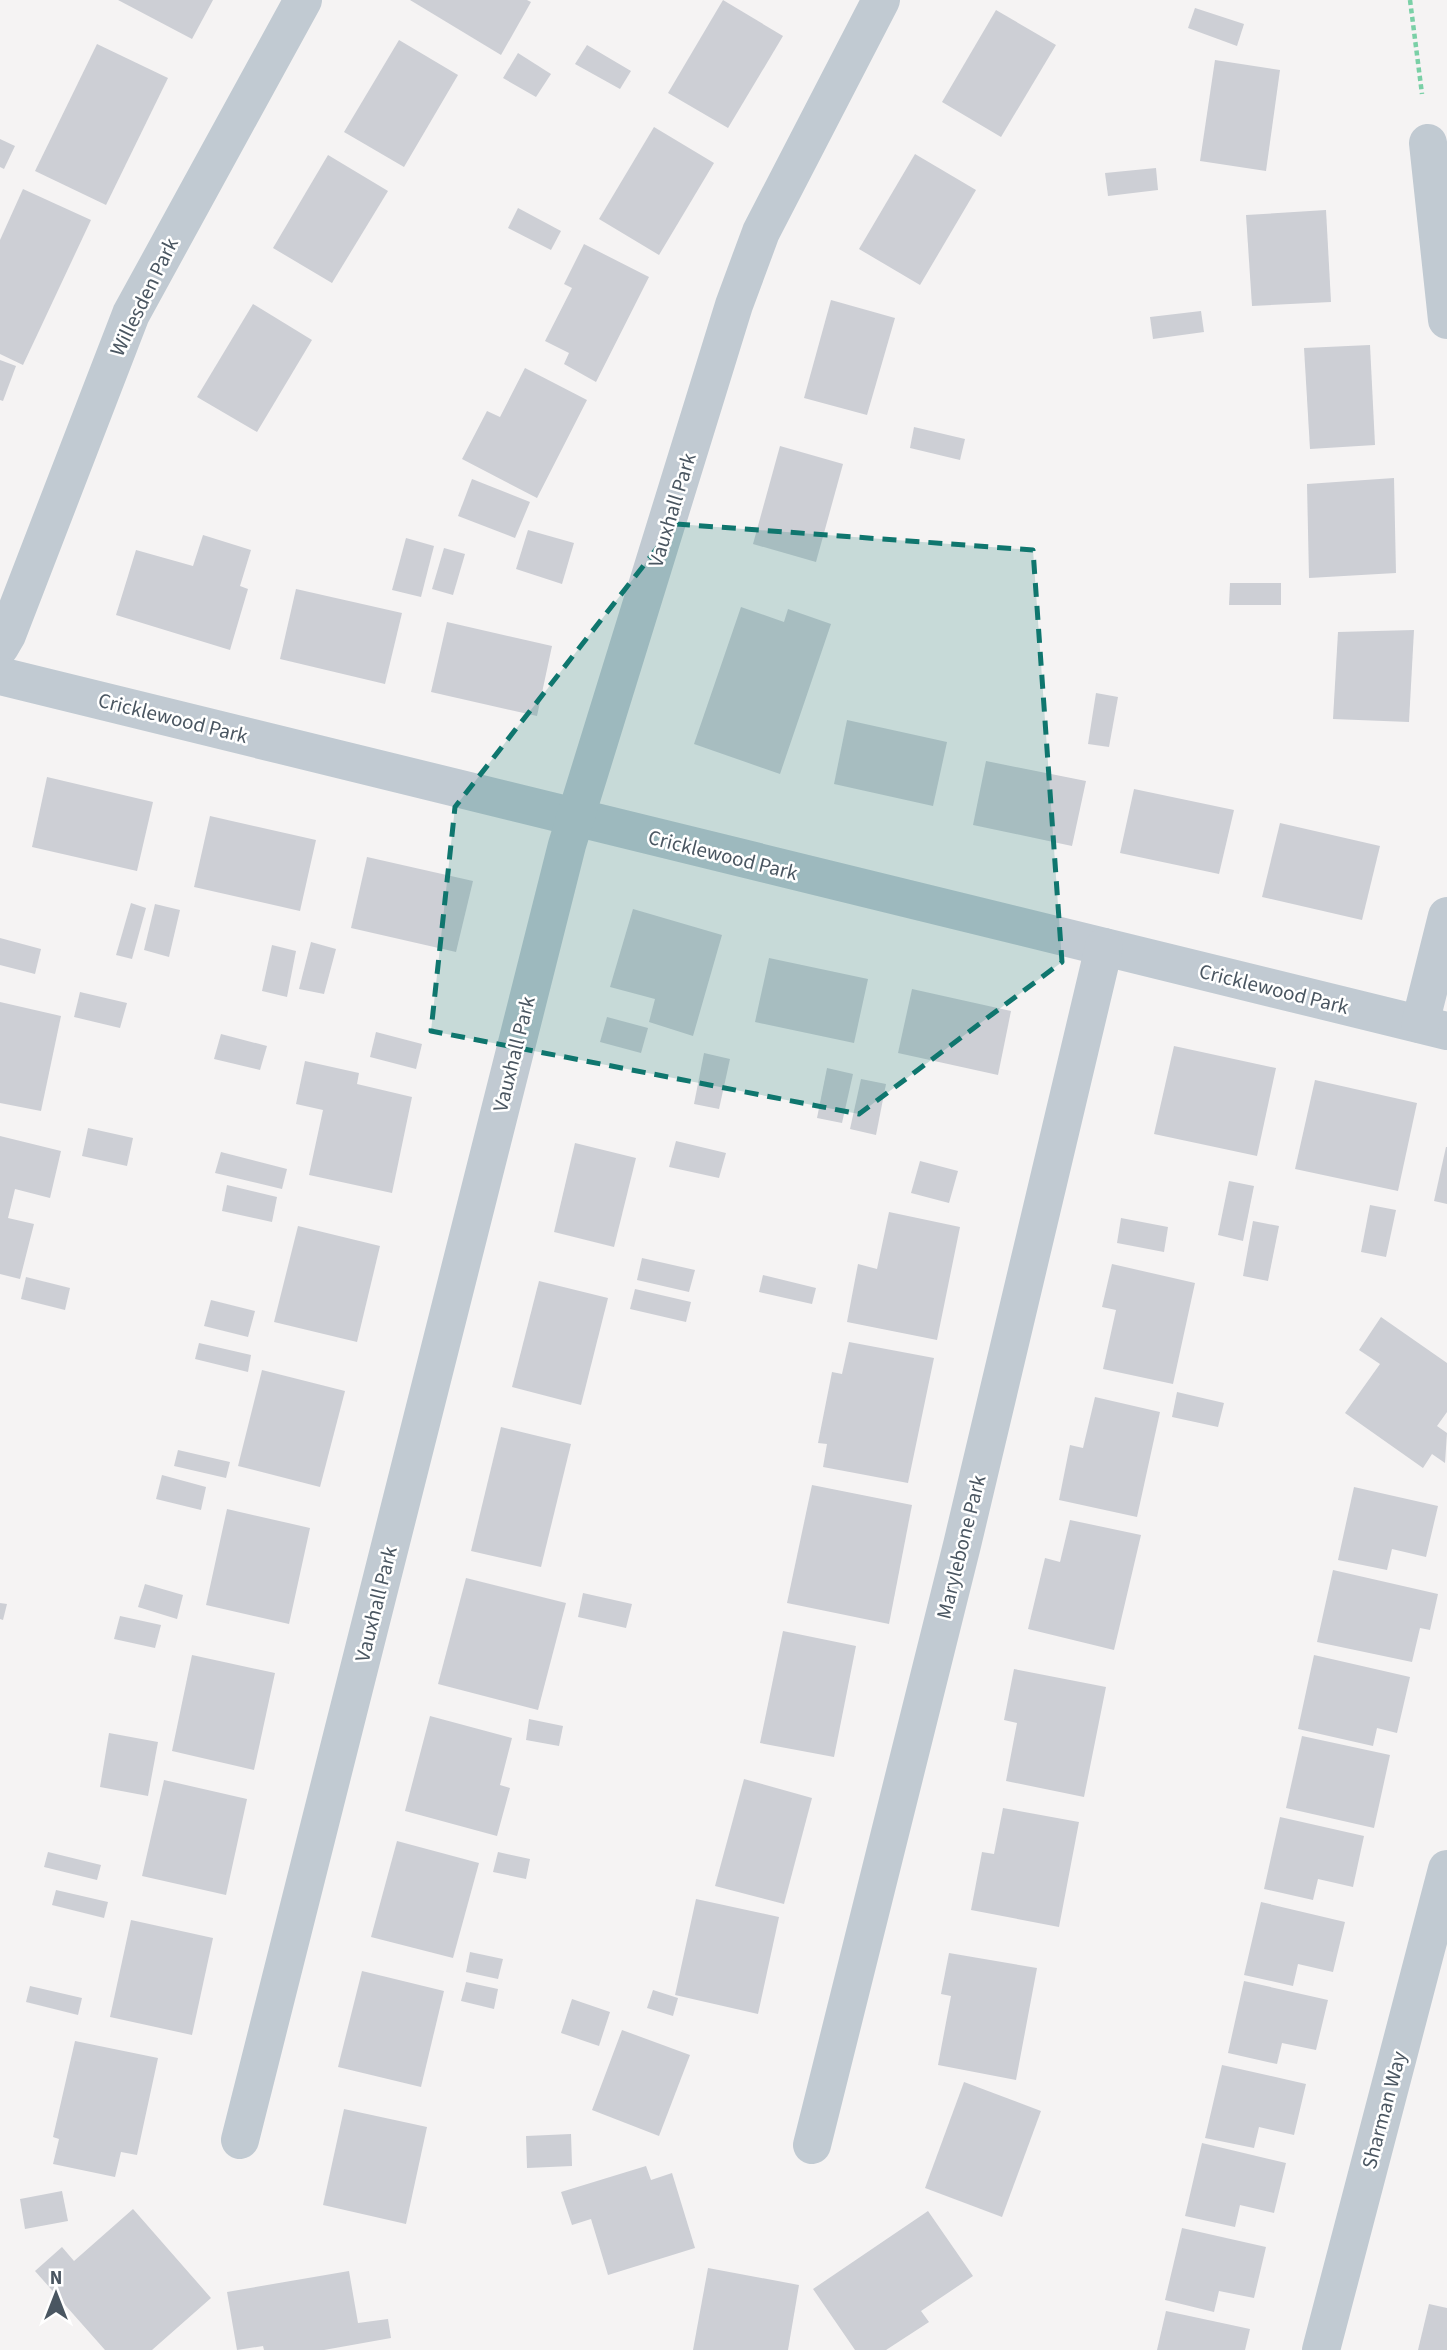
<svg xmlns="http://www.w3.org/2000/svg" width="1447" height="2350" font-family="'Source Sans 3',sans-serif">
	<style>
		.building { fill: #cdcfd5 }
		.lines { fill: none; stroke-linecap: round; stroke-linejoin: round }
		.path { stroke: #7ad0a6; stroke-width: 4.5; stroke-dasharray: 5 3.5; stroke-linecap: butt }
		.street { stroke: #c1cad2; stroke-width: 38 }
		.marked { fill: #0f766e; fill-opacity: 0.2; stroke: #0f766e; stroke-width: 5; stroke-dasharray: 14 9; stroke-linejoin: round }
		.labels { text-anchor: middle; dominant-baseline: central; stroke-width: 5; stroke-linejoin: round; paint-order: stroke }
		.street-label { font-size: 21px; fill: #4a5661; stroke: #fff }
	</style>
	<rect width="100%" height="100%" fill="#f5f3f3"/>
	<g class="building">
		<path d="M 118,0 L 213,0 L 192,39 Z"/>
		<path d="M 410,0 L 527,0 L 531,2 L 501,55 Z"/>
		<path d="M 723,0 L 783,36 L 728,128 L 668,93 Z"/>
		<path d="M 1195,8 L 1244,24 L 1237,46 L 1188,28 Z"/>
		<path d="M 996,10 L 1056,45 L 1001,137 L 942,102 Z"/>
		<path d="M 399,40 L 458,75 L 404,167 L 344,132 Z"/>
		<path d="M 97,44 L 168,78 L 106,205 L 35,171 Z"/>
		<path d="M 587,45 L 631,71 L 620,89 L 575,64 Z"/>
		<path d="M 518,53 L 551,74 L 536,97 L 503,78 Z"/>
		<path d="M 1215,60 L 1280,70 L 1266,171 L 1200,161 Z"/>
		<path d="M 654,127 L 714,163 L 659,255 L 599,219 Z"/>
		<path d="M 0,139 L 15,146 L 4,169 L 0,167 Z"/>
		<path d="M 915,154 L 976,190 L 920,285 L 859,249 Z"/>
		<path d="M 328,155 L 388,191 L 332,283 L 273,248 Z"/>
		<path d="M 1156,168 L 1158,190 L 1108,196 L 1105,173 Z"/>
		<path d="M 23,189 L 91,220 L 23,365 L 0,354 L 0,240 Z"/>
		<path d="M 518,208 L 561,231 L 551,250 L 508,228 Z"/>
		<path d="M 1326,210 L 1331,302 L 1252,306 L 1246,215 Z"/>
		<path d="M 584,244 L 649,277 L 596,382 L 564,364 L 569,353 L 545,341 L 572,288 L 564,284 Z"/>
		<path d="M 831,300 L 895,318 L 867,415 L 804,398 Z"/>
		<path d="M 253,304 L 312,340 L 257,432 L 197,397 Z"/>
		<path d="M 1201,311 L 1204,332 L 1153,339 L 1150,317 Z"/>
		<path d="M 1370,345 L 1375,445 L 1310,449 L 1304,348 Z"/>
		<path d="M 0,360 L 16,366 L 3,401 L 0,400 Z"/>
		<path d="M 525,368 L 587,400 L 537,498 L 462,459 L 487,411 L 500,417 Z"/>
		<path d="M 914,427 L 965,439 L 960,460 L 910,448 Z"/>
		<path d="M 780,446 L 843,464 L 816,562 L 753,544 Z"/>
		<path d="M 1394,478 L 1396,573 L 1309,578 L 1307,484 Z"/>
		<path d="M 472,479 L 530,502 L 515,538 L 458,516 Z"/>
		<path d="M 528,530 L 574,543 L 562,584 L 516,569 Z"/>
		<path d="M 203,535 L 251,550 L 240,586 L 248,589 L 230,650 L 116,615 L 136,550 L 193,566 Z"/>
		<path d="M 406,538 L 434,546 L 421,597 L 392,590 Z"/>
		<path d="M 444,548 L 465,554 L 453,595 L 432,589 Z"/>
		<path d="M 1230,583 L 1281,583 L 1281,605 L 1229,605 Z"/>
		<path d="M 296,589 L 402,613 L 385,684 L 280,659 Z"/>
		<path d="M 741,607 L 784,622 L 788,609 L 831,624 L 780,774 L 694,744 Z"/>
		<path d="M 447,622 L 552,646 L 537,716 L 431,692 Z"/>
		<path d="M 1414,630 L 1409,722 L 1333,719 L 1338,632 Z"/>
		<path d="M 1096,693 L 1118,697 L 1109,747 L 1088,744 Z"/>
		<path d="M 847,720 L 947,742 L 933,806 L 834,784 Z"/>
		<path d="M 986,761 L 1086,781 L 1072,846 L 973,825 Z"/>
		<path d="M 47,777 L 153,802 L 137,871 L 32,847 Z"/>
		<path d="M 1134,789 L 1234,810 L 1219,874 L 1120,853 Z"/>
		<path d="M 210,816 L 316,840 L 300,911 L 194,887 Z"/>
		<path d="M 1280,823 L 1380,846 L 1362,920 L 1262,897 Z"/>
		<path d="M 367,857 L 473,881 L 456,952 L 351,928 Z"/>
		<path d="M 131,903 L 146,908 L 132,959 L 116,955 Z"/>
		<path d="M 155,904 L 180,910 L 169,957 L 144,950 Z"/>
		<path d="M 633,909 L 722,935 L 693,1036 L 649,1022 L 655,999 L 610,987 Z"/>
		<path d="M 0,938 L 41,949 L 35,974 L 0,965 Z"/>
		<path d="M 311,942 L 336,949 L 324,994 L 299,989 Z"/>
		<path d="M 272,945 L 296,951 L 287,997 L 262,991 Z"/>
		<path d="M 769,958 L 868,979 L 854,1043 L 755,1022 Z"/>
		<path d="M 912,989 L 1011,1011 L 998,1075 L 898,1053 Z"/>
		<path d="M 80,992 L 127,1003 L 120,1028 L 74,1017 Z"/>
		<path d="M 0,1002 L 61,1016 L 41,1111 L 0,1103 Z"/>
		<path d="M 607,1017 L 648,1028 L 641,1053 L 600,1042 Z"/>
		<path d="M 376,1032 L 422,1044 L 416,1069 L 370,1057 Z"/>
		<path d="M 221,1034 L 267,1046 L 260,1070 L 214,1059 Z"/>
		<path d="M 1174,1046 L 1276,1068 L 1257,1156 L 1154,1134 Z"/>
		<path d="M 704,1053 L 730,1059 L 719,1109 L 694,1104 Z"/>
		<path d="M 305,1061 L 359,1073 L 357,1084 L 412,1097 L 392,1193 L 309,1175 L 323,1110 L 296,1104 Z"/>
		<path d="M 827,1068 L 853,1074 L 842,1123 L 817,1118 Z"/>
		<path d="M 861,1079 L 886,1084 L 876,1135 L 850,1129 Z"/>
		<path d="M 1315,1080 L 1417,1103 L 1398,1191 L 1295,1169 Z"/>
		<path d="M 88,1128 L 133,1138 L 127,1166 L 82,1156 Z"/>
		<path d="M 0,1136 L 61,1151 L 50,1198 L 15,1189 L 8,1218 L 34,1224 L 20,1279 L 0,1274 Z"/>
		<path d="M 676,1141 L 726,1153 L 719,1178 L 669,1167 Z"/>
		<path d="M 575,1143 L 636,1158 L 614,1247 L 554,1232 Z"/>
		<path d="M 1446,1147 L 1447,1147 L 1447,1204 L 1434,1201 Z"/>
		<path d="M 221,1152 L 287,1169 L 282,1189 L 215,1173 Z"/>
		<path d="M 920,1161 L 958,1171 L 949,1203 L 911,1193 Z"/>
		<path d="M 1229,1181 L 1254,1186 L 1243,1241 L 1218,1235 Z"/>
		<path d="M 227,1185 L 277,1197 L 272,1222 L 222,1211 Z"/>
		<path d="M 1370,1205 L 1396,1210 L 1386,1257 L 1361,1252 Z"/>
		<path d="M 889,1212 L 960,1227 L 937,1340 L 847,1322 L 858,1264 L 877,1269 Z"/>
		<path d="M 1121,1218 L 1168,1227 L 1164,1252 L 1117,1243 Z"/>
		<path d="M 1253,1221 L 1279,1226 L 1268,1281 L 1243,1276 Z"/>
		<path d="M 298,1226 L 380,1246 L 357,1342 L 274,1322 Z"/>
		<path d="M 642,1258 L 695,1270 L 689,1292 L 637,1280 Z"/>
		<path d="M 1112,1264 L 1195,1283 L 1173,1384 L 1103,1369 L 1116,1310 L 1102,1307 Z"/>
		<path d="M 763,1275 L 816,1288 L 812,1304 L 759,1292 Z"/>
		<path d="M 26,1277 L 70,1288 L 65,1310 L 21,1299 Z"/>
		<path d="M 539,1281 L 608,1298 L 581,1405 L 512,1387 Z"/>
		<path d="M 635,1289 L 691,1302 L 686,1322 L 630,1309 Z"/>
		<path d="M 211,1300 L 255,1311 L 248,1337 L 204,1326 Z"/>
		<path d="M 1381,1317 L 1447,1363 L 1447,1412 L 1437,1426 L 1447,1433 L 1445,1463 L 1432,1454 L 1423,1468 L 1345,1413 L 1380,1364 L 1359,1350 Z"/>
		<path d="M 849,1342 L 934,1358 L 908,1483 L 823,1467 L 827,1444 L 818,1443 L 832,1372 L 842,1374 Z"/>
		<path d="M 199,1343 L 251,1355 L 248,1372 L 195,1359 Z"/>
		<path d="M 262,1370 L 345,1391 L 320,1487 L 238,1466 Z"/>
		<path d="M 1177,1392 L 1224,1403 L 1218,1427 L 1172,1417 Z"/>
		<path d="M 1095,1397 L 1160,1412 L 1137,1517 L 1059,1500 L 1070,1445 L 1083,1448 Z"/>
		<path d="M 501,1427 L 571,1444 L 541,1567 L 471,1551 Z"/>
		<path d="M 178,1450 L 230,1462 L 226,1478 L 174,1466 Z"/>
		<path d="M 162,1475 L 206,1487 L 201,1510 L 156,1499 Z"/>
		<path d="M 812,1485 L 912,1505 L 889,1624 L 787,1603 Z"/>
		<path d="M 1354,1487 L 1438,1506 L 1426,1557 L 1392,1549 L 1387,1570 L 1338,1560 Z"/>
		<path d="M 227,1509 L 310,1528 L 289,1624 L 206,1605 Z"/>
		<path d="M 1070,1520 L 1141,1535 L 1114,1650 L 1028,1629 L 1045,1558 L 1060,1562 Z"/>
		<path d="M 1333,1570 L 1438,1594 L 1430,1630 L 1420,1628 L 1412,1662 L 1317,1642 Z"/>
		<path d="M 466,1578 L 566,1603 L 538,1710 L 438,1684 Z"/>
		<path d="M 145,1584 L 183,1595 L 177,1619 L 138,1607 Z"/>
		<path d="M 583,1593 L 632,1604 L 626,1628 L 578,1617 Z"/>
		<path d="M 0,1603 L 7,1604 L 3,1620 L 0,1619 Z"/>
		<path d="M 120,1616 L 161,1625 L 155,1648 L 114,1639 Z"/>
		<path d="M 783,1631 L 856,1646 L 834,1757 L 760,1743 Z"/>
		<path d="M 192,1655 L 275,1673 L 254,1770 L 172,1751 Z"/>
		<path d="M 1314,1655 L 1410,1677 L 1397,1733 L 1377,1728 L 1373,1746 L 1298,1729 Z"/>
		<path d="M 1014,1669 L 1106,1687 L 1084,1797 L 1006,1781 L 1017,1723 L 1004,1720 Z"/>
		<path d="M 430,1716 L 512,1738 L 500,1785 L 510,1788 L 497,1836 L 405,1811 Z"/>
		<path d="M 529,1719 L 563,1726 L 559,1746 L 526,1740 Z"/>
		<path d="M 109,1733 L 158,1742 L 148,1796 L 100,1787 Z"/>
		<path d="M 1302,1736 L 1390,1755 L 1374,1828 L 1286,1808 Z"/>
		<path d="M 744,1779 L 812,1798 L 784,1904 L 715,1886 Z"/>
		<path d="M 164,1780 L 247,1799 L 226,1895 L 142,1876 Z"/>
		<path d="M 1003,1808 L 1079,1822 L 1059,1927 L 971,1910 L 982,1852 L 994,1854 Z"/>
		<path d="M 1280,1817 L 1364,1836 L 1353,1887 L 1318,1879 L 1313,1900 L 1264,1889 Z"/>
		<path d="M 397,1841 L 479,1863 L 453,1958 L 371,1937 Z"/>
		<path d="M 48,1852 L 101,1865 L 97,1880 L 44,1867 Z"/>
		<path d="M 498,1852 L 530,1859 L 526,1879 L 493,1872 Z"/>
		<path d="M 56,1890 L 108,1902 L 104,1918 L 52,1905 Z"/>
		<path d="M 696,1899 L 779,1917 L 758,2014 L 675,1995 Z"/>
		<path d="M 1261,1902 L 1345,1922 L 1333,1972 L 1298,1964 L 1293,1986 L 1244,1975 Z"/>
		<path d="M 131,1920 L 213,1938 L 192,2035 L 110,2017 Z"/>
		<path d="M 470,1952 L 503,1959 L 498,1979 L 466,1972 Z"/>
		<path d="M 949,1953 L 1037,1968 L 1016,2080 L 938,2065 L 951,1996 L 941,1994 Z"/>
		<path d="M 362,1971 L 444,1991 L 421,2087 L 338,2067 Z"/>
		<path d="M 1244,1981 L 1328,2000 L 1316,2050 L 1282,2043 L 1277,2064 L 1228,2053 Z"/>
		<path d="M 466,1982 L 498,1989 L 494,2009 L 461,2001 Z"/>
		<path d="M 30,1986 L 82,1998 L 78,2015 L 26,2002 Z"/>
		<path d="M 653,1990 L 678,1998 L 673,2016 L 647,2008 Z"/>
		<path d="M 572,1999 L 610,2012 L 599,2046 L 561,2033 Z"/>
		<path d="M 622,2030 L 690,2055 L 659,2136 L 592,2110 Z"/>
		<path d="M 75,2041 L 158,2058 L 137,2155 L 121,2152 L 115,2177 L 53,2164 L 59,2139 L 53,2137 Z"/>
		<path d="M 1222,2065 L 1306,2084 L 1294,2135 L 1259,2127 L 1254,2148 L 1205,2138 Z"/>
		<path d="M 964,2082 L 1041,2111 L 1002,2217 L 925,2188 Z"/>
		<path d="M 344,2109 L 427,2127 L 406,2224 L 323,2205 Z"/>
		<path d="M 571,2134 L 572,2166 L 527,2168 L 526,2136 Z"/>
		<path d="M 1202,2143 L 1286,2163 L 1274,2213 L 1240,2205 L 1235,2227 L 1185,2216 Z"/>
		<path d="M 646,2166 L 651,2180 L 672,2173 L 695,2248 L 608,2275 L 591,2219 L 572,2225 L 561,2192 Z"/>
		<path d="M 62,2191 L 68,2221 L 25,2229 L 20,2199 Z"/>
		<path d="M 133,2209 L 211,2298 L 152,2350 L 105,2350 L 35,2271 L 62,2247 L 74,2261 Z"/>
		<path d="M 928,2211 L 973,2276 L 921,2311 L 929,2322 L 886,2350 L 855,2350 L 813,2289 Z"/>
		<path d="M 1182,2228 L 1266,2247 L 1254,2298 L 1219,2291 L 1214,2312 L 1165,2300 Z"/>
		<path d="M 708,2268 L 799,2285 L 788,2350 L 693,2350 Z"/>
		<path d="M 349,2271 L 358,2323 L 388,2319 L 391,2338 L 324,2350 L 264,2350 L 263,2346 L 237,2350 L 227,2292 Z"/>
		<path d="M 1429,2304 L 1447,2308 L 1447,2350 L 1418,2350 Z"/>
		<path d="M 1166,2311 L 1250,2329 L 1245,2350 L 1157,2350 Z"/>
	</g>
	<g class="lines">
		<path class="path" d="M 1410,0 L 1422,94"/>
		<g class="street">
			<path d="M 1428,143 L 1447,320"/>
			<path d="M 0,647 L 7,635 L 131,314 L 303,0"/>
			<path d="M 0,676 L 1447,1031"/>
			<path d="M 1420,1024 L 1447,916"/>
			<path d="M 240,2140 L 567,845 L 734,305 L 761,232 L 881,0"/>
			<path d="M 812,2145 L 962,1545 L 1104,947"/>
			<path d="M 1321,2350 L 1447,1869"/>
		</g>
	</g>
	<path class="marked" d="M 676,524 L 1033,550 L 1062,962 L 859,1114 L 431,1031 L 455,807 Z"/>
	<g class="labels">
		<g class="street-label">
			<text transform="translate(144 297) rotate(-64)">Willesden Park</text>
			<text transform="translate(672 510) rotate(-73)">Vauxhall Park</text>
			<text transform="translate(173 718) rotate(14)">Cricklewood Park</text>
			<text transform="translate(723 855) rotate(14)">Cricklewood Park</text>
			<text transform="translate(1274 989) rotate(14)">Cricklewood Park</text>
			<text transform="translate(514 1054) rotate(-76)">Vauxhall Park</text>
			<text transform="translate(961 1547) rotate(-76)">Marylebone Park</text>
			<text transform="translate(376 1604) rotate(-76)">Vauxhall Park</text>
			<text transform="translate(1384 2110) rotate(-75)">Sharman Way</text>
		</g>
	</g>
	<g transform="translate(56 2294)" stroke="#ffffff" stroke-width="5" paint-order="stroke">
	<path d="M0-5L12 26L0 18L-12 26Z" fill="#4a5661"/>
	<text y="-10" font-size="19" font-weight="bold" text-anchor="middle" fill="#4a5661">N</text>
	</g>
</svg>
